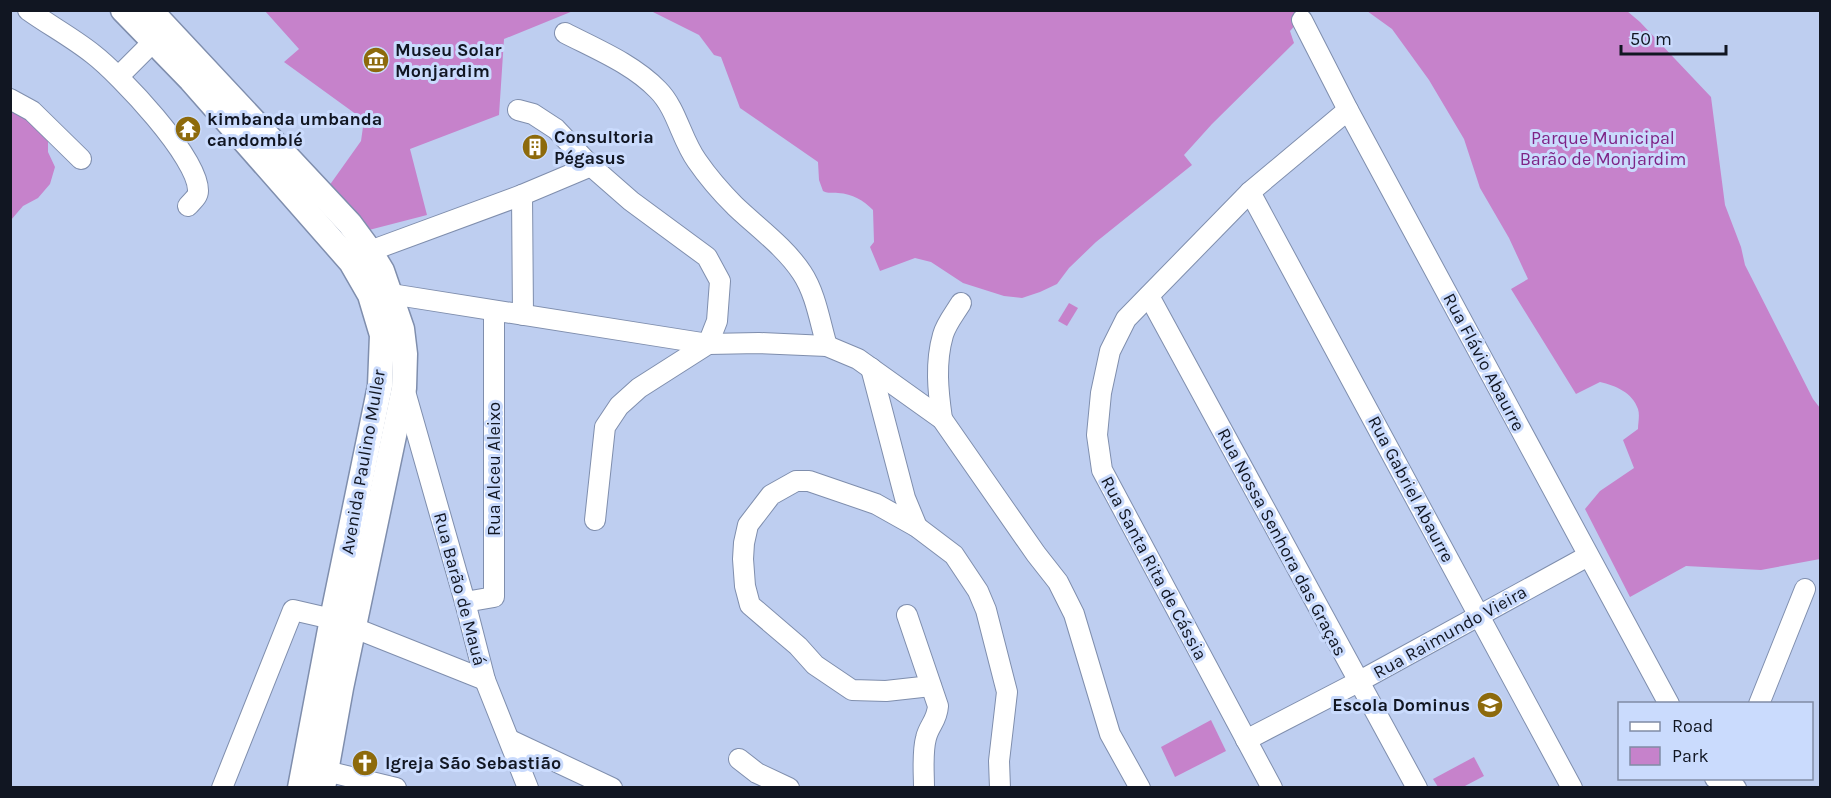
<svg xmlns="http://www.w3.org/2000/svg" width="1831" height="798" font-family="Karla,sans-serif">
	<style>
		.green { fill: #c682cb }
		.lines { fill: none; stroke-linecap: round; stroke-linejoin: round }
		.minor-casing { stroke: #7f8ead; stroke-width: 22 }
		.major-casing { stroke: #7f8ead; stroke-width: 27 }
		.minor { stroke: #fff; stroke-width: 20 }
		.major { stroke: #fff; stroke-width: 24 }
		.labels { text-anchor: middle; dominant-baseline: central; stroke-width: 6; stroke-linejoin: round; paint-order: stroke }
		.poi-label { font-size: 18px; font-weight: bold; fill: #111622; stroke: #cadbfd; text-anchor: start }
		.park-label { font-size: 18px; fill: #7e2386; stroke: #cadbfd }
		.street-label { font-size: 18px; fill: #111622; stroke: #cadbfd }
	</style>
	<rect width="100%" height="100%" fill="#becef0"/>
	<g class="green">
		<path d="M 265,11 L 573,11 L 504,39 L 499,115 L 410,149 L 427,215 L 369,230 L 329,186 L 361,141 L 364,120 L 284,62 L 299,49 Z"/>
		<path d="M 651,11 L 1308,11 L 1290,31 L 1294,43 L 1212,124 L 1184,155 L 1192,165 L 1096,242 L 1069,268 L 1057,284 L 1040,292 L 1022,298 L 1004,296 L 963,283 L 931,262 L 915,258 L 880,271 L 870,247 L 874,242 L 873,210 C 863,200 853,194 838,193 C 832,192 829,194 823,191 L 819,180 L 818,162 L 740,108 L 721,57 L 714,55 L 699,35 Z"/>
		<path d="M 1367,11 L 1627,11 L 1640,22 L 1711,97 L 1725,205 L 1741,247 L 1745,265 L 1813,399 L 1820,408 L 1820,559 L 1761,570 L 1686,566 L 1630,597 L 1585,509 L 1600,491 L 1634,468 L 1623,440 L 1638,429 C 1638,423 1640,415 1638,409 C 1632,392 1616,386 1600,382 L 1576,394 L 1511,289 L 1528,279 L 1509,238 L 1480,188 L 1464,139 L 1429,80 L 1392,29 Z"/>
		<path d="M 10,107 L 34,126 L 48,141 L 48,152 L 55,167 L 50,184 L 38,198 L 23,206 L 11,220 Z"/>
		<path d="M 1069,303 L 1078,308 L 1067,326 L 1058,321 Z"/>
		<path d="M 1211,720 L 1226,751 L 1175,777 L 1161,747 Z"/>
		<path d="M 1474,757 L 1484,776 L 1463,787 L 1438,787 L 1433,779 Z"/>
	</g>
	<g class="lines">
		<defs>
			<g id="minor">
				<path d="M 28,10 C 49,25 73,38 93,54 C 119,74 199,158 198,191 C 198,197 192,201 188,206"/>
				<path d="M 1302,20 L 1348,110 L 1669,704"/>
				<path d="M 565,33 C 596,49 633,64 658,90 C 677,109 681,139 697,161 C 708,177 721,192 735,206 C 758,228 785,247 802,273 C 816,294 820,323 827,346"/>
				<path d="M 119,76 L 154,41"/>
				<path d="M 10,99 L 32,111 L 81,159"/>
				<path d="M 518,110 L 533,114 L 556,129 L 591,166 L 631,201 L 707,257 L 720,281 L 717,321 L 708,344 L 639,388 L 619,406 L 605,427 L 595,520"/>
				<path d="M 1250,192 L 1572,788"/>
				<path d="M 522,195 L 523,315"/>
				<path d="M 370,251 L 522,195 L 591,166"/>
				<path d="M 391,294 L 708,344 L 759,343 L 827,346 L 858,359 L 942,419 L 1036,554 L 1058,582 L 1074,614 L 1110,734 L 1140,788"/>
				<path d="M 1149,296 L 1417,788"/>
				<path d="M 871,368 L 905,498 L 917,527"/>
				<path d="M 404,388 L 465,602 L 485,680 L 528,788"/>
				<path d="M 942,419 C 938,391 935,363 943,335 C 946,324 955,313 961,303"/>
				<path d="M 465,602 L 494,597 L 494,311"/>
				<path d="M 907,615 L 938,706 C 937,721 929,725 926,738 C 922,753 924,772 924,788"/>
				<path d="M 931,686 L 886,691 L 852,690 L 815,665 L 798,646 L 750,605 L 745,586 L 743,559 L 744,543 L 748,525 L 771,495 L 796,481 L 809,481 L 876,504 L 917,527 L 954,555 L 978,591 L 986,610 L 1007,692 L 999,761 L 1000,788"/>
				<path d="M 1759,704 L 1805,589"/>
				<path d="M 510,740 L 612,788"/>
				<path d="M 1246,740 L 1358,682 L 1588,556"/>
				<path d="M 739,759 L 757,773 L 789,788"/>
				<path d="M 326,771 L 396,788"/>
				<path d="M 1715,778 L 1736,788"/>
				<path d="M 222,788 L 293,610 L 332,619 L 485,680"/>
				<path d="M 1272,788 L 1102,470 L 1097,435 L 1101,393 L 1110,351 L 1126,319 L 1250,192 L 1348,110"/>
			</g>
			<g id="major">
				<path d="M 123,10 L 191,80 L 351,262 L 370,295 L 382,335 L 380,386 L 332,619 L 300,788"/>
				<path d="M 150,10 L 350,224 L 370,251 L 382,271 L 402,329 L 405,354 L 404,388 L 341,688 L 323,788"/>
			</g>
		</defs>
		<use href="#minor" class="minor-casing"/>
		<use href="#major" class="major-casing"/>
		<use href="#minor" class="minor"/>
		<use href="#major" class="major"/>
	</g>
	<defs>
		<symbol id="museum-disc" viewBox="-11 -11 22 22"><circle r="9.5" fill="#8d6a0c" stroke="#cadbfd"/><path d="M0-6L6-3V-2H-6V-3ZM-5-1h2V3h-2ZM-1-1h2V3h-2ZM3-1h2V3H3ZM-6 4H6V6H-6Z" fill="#fff"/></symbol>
		<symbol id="temple-disc" viewBox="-11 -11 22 22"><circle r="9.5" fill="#8d6a0c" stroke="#cadbfd"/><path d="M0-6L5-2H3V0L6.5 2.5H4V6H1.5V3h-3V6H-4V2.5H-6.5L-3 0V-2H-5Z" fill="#fff"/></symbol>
		<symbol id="building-disc" viewBox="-11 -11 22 22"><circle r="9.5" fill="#8d6a0c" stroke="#cadbfd"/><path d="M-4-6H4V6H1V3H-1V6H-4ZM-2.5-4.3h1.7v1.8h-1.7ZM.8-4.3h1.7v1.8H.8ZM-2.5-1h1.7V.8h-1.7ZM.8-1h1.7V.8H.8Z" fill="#fff"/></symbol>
		<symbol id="school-disc" viewBox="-11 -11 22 22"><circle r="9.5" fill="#8d6a0c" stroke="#cadbfd"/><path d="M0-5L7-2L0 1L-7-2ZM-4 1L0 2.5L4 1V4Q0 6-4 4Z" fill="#fff"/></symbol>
		<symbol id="church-disc" viewBox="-11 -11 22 22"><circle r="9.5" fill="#8d6a0c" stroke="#cadbfd"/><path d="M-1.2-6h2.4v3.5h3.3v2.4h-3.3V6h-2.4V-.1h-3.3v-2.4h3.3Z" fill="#fff"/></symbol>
	</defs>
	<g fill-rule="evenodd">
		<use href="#museum-disc" x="361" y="45" width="30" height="30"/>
		<use href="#temple-disc" x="173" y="114" width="30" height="30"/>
		<use href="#building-disc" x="520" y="132" width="30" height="30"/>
		<use href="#school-disc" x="1475" y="690" width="30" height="30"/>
		<use href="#church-disc" x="350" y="748" width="30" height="30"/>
	</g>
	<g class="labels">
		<g class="poi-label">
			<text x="395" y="50">Museu Solar<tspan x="395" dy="21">Monjardim</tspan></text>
			<text x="207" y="119">kimbanda umbanda<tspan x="207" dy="21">candomblé</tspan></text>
			<text x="554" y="137">Consultoria<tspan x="554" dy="21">Pégasus</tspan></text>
			<text x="1470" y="705" text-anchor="end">Escola Dominus</text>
			<text x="385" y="763">Igreja São Sebastião</text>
		</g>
		<g class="park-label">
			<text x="1603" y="138">Parque Municipal<tspan x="1603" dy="21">Barão de Monjardim</tspan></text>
		</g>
		<g class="street-label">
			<text transform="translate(1484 362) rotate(62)">Rua Flávio Abaurre</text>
			<text transform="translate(363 462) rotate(-80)">Avenida Paulino Muller</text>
			<text transform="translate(494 469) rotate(-90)">Rua Alceu Aleixo</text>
			<text transform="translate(1411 489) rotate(62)">Rua Gabriel Abaurre</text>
			<text transform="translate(1282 542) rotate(62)">Rua Nossa Senhora das Graças</text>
			<text transform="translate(1154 568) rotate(62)">Rua Santa Rita de Cássia</text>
			<text transform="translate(460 589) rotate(75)">Rua Barão de Mauá</text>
			<text transform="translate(1450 632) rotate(-29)">Rua Raimundo Vieira</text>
		</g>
	</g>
	<rect width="1831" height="798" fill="none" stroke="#111622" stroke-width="24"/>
	<rect x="1618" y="702" width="195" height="78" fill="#cadbfd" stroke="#808ca5" stroke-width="1.5"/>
	<rect x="1630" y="722" width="30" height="9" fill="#ffffff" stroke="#808ca5" stroke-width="1.5"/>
	<text x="1672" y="732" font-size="18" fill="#111622">Road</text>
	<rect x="1630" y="747" width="30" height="18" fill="#c682cb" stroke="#808ca5" stroke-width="1.5"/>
	<text x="1672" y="762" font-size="18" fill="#111622">Park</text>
	<path d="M1621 45v9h105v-9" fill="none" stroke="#111622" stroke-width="3"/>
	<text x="1630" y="45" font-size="18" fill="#111622" stroke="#cadbfd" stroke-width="4.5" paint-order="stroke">50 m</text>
</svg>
